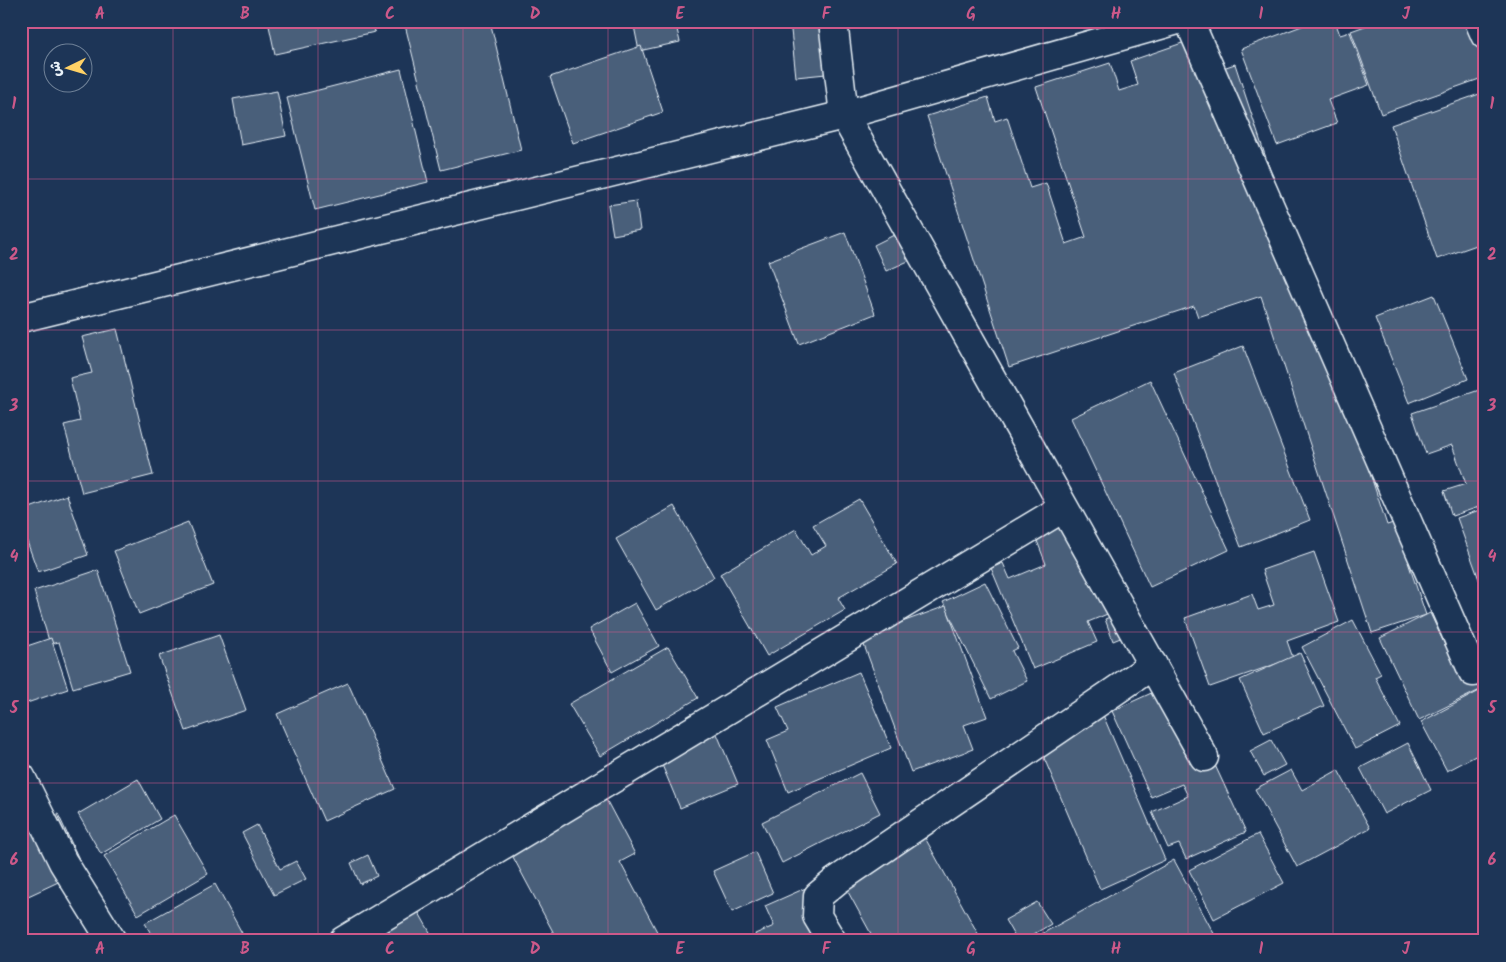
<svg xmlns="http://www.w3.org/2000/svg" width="1506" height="962" font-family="Kalam,'Playpen Sans Arabic',sans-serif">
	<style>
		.building { fill: #495e7a; stroke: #e8f1f8 }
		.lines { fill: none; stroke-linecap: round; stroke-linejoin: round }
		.minor-casing { stroke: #e8f1f8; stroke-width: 31 }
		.minor { stroke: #1d3557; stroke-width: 28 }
		.grid { fill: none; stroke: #cd598a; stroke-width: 1; stroke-opacity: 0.55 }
		.neatline { fill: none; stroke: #cd598a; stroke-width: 2 }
		.grid-label { font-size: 16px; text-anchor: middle; font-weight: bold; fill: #cd598a }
	</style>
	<rect width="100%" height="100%" fill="#1d3557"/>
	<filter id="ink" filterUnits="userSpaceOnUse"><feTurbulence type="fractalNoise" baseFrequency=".02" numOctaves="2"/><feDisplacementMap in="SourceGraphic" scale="10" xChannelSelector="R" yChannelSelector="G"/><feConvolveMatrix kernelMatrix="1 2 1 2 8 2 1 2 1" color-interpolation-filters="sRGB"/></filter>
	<g filter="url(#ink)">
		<g class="building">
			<path d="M 268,21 L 373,21 L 375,32 L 275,54 Z"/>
			<path d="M 404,21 L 490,21 L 521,150 L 441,170 Z"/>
			<path d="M 633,21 L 675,21 L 680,42 L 639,51 Z"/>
			<path d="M 790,21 L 830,21 L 836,73 L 796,77 Z"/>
			<path d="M 928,21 L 969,21 L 929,26 Z"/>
			<path d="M 1315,21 L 1335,21 L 1340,35 L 1350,32 L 1369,85 L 1328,100 L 1337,123 L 1277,145 L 1241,49 Z"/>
			<path d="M 1379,21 L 1469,21 L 1485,65 L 1485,77 L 1381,114 L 1351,31 Z"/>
			<path d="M 1188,41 L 1199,76 L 1235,64 L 1387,525 L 1411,517 L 1424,556 L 1408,562 L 1426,615 L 1372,633 L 1261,296 L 1198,317 L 1194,306 L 1009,367 L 927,116 L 988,97 L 995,121 L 1007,117 L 1030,188 L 1046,183 L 1066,244 L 1086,237 L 1036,87 L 1110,63 L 1119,91 L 1138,85 L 1130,61 Z"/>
			<path d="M 641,46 L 663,112 L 573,143 L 550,77 Z"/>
			<path d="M 401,69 L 428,182 L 315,210 L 287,98 Z"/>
			<path d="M 277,91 L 286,136 L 241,145 L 233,99 Z"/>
			<path d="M 1485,92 L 1485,242 L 1437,259 L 1391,125 Z"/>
			<path d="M 636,201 L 640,230 L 613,235 L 608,205 Z"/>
			<path d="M 902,231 L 915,258 L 886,271 L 874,245 Z"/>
			<path d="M 845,232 L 875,314 L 799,344 L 768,261 Z"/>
			<path d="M 1434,295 L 1468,379 L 1409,403 L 1375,318 Z"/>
			<path d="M 117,329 L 153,475 L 82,493 L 64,425 L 80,421 L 70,378 L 92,373 L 82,337 Z"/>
			<path d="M 1243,346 L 1310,520 L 1241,547 L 1174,373 Z"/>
			<path d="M 1150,380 L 1229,550 L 1150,587 L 1071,418 Z"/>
			<path d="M 1485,388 L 1485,505 L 1452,516 L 1444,491 L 1466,484 L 1452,445 L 1426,454 L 1412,413 Z"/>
			<path d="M 67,495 L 88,555 L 38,572 L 21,525 L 21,511 Z"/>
			<path d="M 859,499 L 897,564 L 838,598 L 845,610 L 767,656 L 720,574 L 796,529 L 811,555 L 826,546 L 813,525 Z"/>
			<path d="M 674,506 L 714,577 L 656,610 L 616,539 Z"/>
			<path d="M 1081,508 L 1122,608 L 1088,622 L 1097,642 L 1033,669 L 991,568 L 1003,563 L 1010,579 L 1046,564 L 1032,528 Z"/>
			<path d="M 1485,508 L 1485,584 L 1481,585 L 1457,518 Z"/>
			<path d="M 188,522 L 213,585 L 139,614 L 114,551 Z"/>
			<path d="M 1314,552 L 1339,622 L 1287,641 L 1293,658 L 1210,687 L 1185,618 L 1252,594 L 1258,610 L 1274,605 L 1262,570 Z"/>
			<path d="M 98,570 L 130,671 L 73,688 L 59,642 L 50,644 L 34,591 Z"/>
			<path d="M 985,582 L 1018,648 L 1012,651 L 1027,681 L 991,699 L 943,602 Z"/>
			<path d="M 635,603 L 659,646 L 612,672 L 589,629 Z"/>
			<path d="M 946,606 L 987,717 L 964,725 L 973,749 L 911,772 L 861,637 Z"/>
			<path d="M 1120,613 L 1128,635 L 1113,641 L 1105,619 Z"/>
			<path d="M 1430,613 L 1446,647 L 1459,641 L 1482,689 L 1419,720 L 1380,638 Z"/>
			<path d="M 1353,620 L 1381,674 L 1375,677 L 1400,726 L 1355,749 L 1302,647 Z"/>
			<path d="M 219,635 L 246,710 L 186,731 L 159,656 Z"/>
			<path d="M 51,638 L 68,689 L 21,705 L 21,648 Z"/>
			<path d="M 668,647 L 698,698 L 600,756 L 569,704 Z"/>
			<path d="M 1300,653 L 1324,706 L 1264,733 L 1240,680 Z"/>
			<path d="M 859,672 L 891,748 L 788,792 L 767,740 L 788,731 L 777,707 Z"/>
			<path d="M 348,683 L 395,789 L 324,821 L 277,714 Z"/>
			<path d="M 1485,688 L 1485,751 L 1447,771 L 1421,722 Z"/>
			<path d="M 1158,690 L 1201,735 L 1246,832 L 1186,859 L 1179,844 L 1168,848 L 1152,812 L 1188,796 L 1182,784 L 1151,797 L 1112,711 Z"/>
			<path d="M 1103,715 L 1165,860 L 1100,889 L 1038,744 Z"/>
			<path d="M 715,729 L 738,784 L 680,808 L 657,753 Z"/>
			<path d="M 1271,740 L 1285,765 L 1264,776 L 1250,751 Z"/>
			<path d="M 1408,743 L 1431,790 L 1384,814 L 1360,768 Z"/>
			<path d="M 1291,770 L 1302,790 L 1338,770 L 1370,828 L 1297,867 L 1255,789 Z"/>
			<path d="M 860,773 L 880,813 L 782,863 L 762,822 Z"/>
			<path d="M 138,779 L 160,819 L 101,854 L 78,814 Z"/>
			<path d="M 21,787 L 38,823 L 58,814 L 84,870 L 24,898 L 21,892 Z"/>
			<path d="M 601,790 L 635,854 L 620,862 L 662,941 L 558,941 L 505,842 Z"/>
			<path d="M 174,815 L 208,874 L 138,915 L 104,856 Z"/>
			<path d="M 257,825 L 280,869 L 296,861 L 306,879 L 274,895 L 242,833 Z"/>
			<path d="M 1258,834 L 1284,883 L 1214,919 L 1189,870 Z"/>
			<path d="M 924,836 L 982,941 L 875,941 L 842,881 Z"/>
			<path d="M 755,852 L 773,893 L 732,912 L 713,871 Z"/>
			<path d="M 368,855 L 377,876 L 360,884 L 351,863 Z"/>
			<path d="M 1174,860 L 1218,941 L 1029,941 Z"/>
			<path d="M 215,884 L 242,933 L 229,941 L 155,941 L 145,923 Z"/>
			<path d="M 808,887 L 831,941 L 757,941 L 755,934 L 774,926 L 765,906 Z"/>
			<path d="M 410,897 L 431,934 L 419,941 L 379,941 L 368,922 Z"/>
			<path d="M 1037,902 L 1051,924 L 1022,941 L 1017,941 L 1005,920 Z"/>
		</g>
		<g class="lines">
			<defs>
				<g id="minor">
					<path d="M 833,21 L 844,115 L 1204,757"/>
					<path d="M 1189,21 L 1473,672"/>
					<path d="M 1479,21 L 1485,35"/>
					<path d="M 21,318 L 844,115 L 1174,21"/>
					<path d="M 21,777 L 63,862 L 112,941"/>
					<path d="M 343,941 L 1063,508"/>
					<path d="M 832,941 L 817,916 L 818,896 L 836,881 L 1153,665"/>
				</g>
			</defs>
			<use href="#minor" class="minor-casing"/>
			<use href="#minor" class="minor"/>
		</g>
	</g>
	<path class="grid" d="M 173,21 L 173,941M 318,21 L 318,941M 463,21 L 463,941M 608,21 L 608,941M 753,21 L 753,941M 898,21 L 898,941M 1043,21 L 1043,941M 1188,21 L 1188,941M 1333,21 L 1333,941M 21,179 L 1485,179M 21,330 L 1485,330M 21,481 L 1485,481M 21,632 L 1485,632M 21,783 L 1485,783"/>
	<rect width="1506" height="962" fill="none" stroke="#1d3557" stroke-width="55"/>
	<g transform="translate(68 68) rotate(265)"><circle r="24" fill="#1d3557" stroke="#6e8097"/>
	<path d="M0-4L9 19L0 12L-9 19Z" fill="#ffd166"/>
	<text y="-8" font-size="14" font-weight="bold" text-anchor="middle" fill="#e8f1f8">ش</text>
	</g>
	<rect x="28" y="28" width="1450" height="906" class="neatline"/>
	<g class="grid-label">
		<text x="100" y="19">A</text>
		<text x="245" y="19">B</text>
		<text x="390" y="19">C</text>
		<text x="535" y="19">D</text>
		<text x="680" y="19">E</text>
		<text x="826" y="19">F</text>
		<text x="971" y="19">G</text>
		<text x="1116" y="19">H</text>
		<text x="1261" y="19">I</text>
		<text x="1406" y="19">J</text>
		<text x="14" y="109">1</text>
		<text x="1492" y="109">1</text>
		<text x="14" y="260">2</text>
		<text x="1492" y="260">2</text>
		<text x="14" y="411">3</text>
		<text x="1492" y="411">3</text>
		<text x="14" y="562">4</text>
		<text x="1492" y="562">4</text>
		<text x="14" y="713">5</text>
		<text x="1492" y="713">5</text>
		<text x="14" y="865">6</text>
		<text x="1492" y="865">6</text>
		<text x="100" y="954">A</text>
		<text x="245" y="954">B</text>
		<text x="390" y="954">C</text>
		<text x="535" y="954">D</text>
		<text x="680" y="954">E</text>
		<text x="826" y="954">F</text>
		<text x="971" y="954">G</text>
		<text x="1116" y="954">H</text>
		<text x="1261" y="954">I</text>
		<text x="1406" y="954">J</text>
	</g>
</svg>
